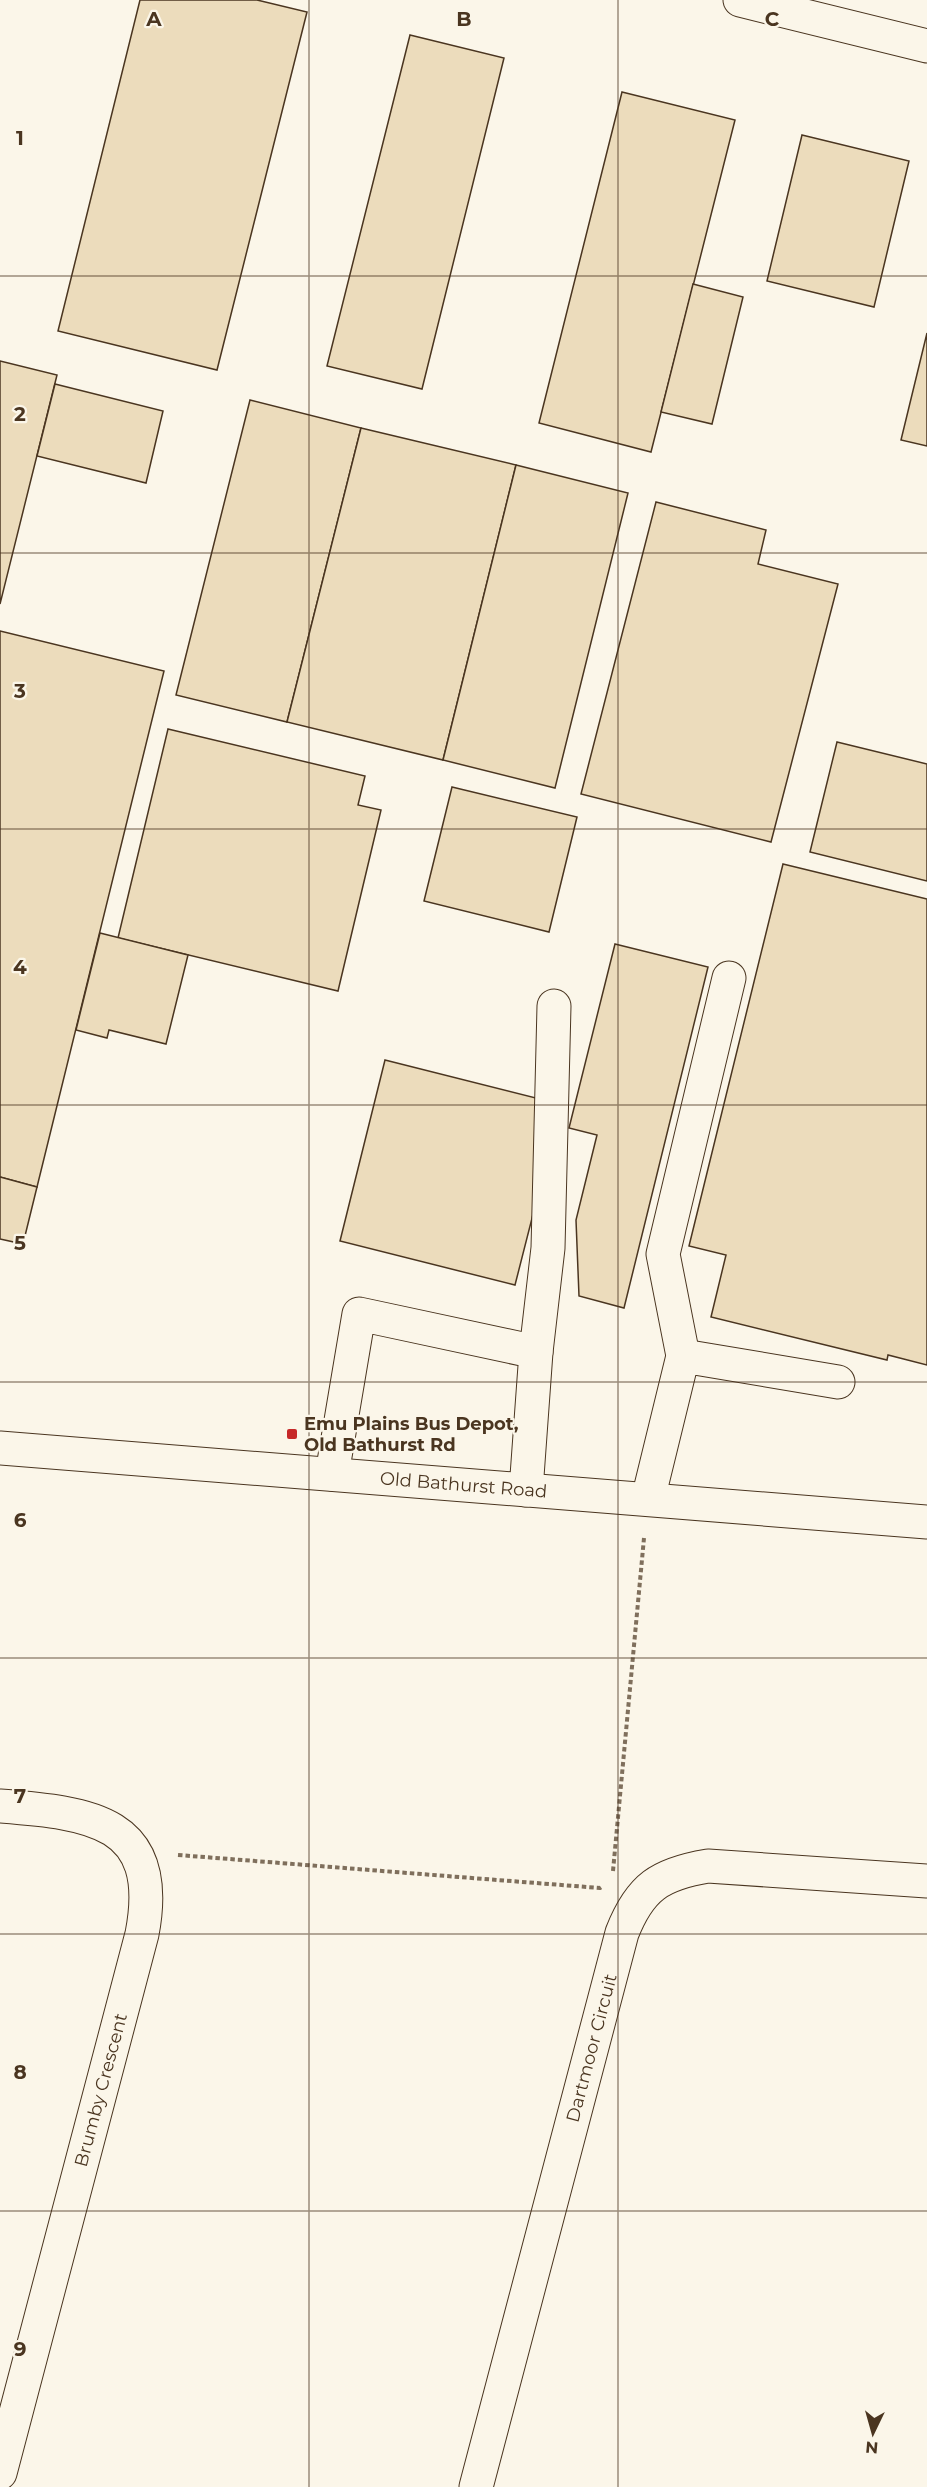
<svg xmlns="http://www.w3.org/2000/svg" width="927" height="2487" font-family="Montserrat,sans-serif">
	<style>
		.building { fill: #ecdcbc; stroke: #4a3520; stroke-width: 1.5 }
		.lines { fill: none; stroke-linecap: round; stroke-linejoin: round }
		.minor-casing { stroke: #4a3520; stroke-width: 35 }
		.major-casing { stroke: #4a3520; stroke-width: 35 }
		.path { stroke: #7f6f5c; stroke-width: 4; stroke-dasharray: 4.5 3; stroke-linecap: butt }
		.minor { stroke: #fbf6e9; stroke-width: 33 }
		.major { stroke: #fbf6e9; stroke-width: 33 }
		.grid { fill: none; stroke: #4a3520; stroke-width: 1.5; stroke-opacity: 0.55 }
		.poi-dot { fill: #c62828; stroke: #fbf6e9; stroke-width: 2 }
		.labels { text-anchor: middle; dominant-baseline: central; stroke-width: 4.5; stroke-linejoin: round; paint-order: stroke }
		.poi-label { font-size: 18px; font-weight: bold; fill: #4a3520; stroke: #fbf6e9; text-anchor: start }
		.street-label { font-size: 18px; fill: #4a3520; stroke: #fbf6e9 }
		.grid-label { font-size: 20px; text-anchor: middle; font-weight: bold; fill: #4a3520; stroke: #fbf6e9; stroke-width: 4.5; stroke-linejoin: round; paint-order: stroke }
	</style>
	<rect width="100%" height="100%" fill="#fbf6e9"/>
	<g class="building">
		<path d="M 140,0 L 257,0 L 307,12 L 217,370 L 58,331 Z"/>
		<path d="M 410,35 L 504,58 L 422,389 L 327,366 Z"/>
		<path d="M 622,92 L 735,120 L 651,452 L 539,423 Z"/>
		<path d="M 802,135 L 909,161 L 874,307 L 767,281 Z"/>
		<path d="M 693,284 L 743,297 L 712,424 L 661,412 Z"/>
		<path d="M 927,333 L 927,446 L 901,440 Z"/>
		<path d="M 0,361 L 57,375 L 0,604 Z"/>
		<path d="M 55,384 L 163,411 L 146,483 L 37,456 Z"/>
		<path d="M 250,400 L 361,428 L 287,722 L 176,695 Z"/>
		<path d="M 361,428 L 516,465 L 443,760 L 287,722 Z"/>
		<path d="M 516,465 L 628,493 L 555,788 L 443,760 Z"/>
		<path d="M 656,502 L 766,530 L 758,564 L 838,584 L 771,842 L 581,794 Z"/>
		<path d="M 0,631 L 164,671 L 37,1187 L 0,1177 Z"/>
		<path d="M 168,729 L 365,776 L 358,805 L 381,810 L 338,991 L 118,938 Z"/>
		<path d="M 837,742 L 927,764 L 927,881 L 810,852 Z"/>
		<path d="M 452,787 L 577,817 L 549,932 L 424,901 Z"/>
		<path d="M 783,864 L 927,899 L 927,1365 L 888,1355 L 887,1360 L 711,1317 L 726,1255 L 689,1246 Z"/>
		<path d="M 100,933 L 188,955 L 166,1044 L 109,1030 L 107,1038 L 76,1030 Z"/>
		<path d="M 615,944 L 708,967 L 624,1308 L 579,1296 L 576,1220 L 597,1135 L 569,1128 Z"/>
		<path d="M 385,1060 L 540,1099 L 541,1183 L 515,1285 L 340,1241 Z"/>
		<path d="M 0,1177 L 37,1187 L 23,1244 L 0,1239 Z"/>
	</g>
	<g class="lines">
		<defs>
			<g id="minor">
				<path d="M 740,0 L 927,46"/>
				<path d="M 536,1352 L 548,1248 L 554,1006"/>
				<path d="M 683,1356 L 663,1254 L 729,978"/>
				<path d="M 332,1474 L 359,1314 L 536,1352 L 526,1490"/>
				<path d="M 648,1499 L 683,1356 L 838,1382"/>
				<path d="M 0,1806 C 90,1813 164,1820 142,1934 L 0,2473"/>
				<path id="s1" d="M 476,2487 L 622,1933 C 640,1887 660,1874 708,1866 L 927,1881"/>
			</g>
			<g id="major">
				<path id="s2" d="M 0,1448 L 927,1522"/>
			</g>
		</defs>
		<use href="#minor" class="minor-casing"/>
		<use href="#major" class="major-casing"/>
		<g class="path">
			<path d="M 178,1855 L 600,1888 L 603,1886"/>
			<path d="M 613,1871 L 644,1538"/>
		</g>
		<use href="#minor" class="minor"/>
		<use href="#major" class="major"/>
	</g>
	<path class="grid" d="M 309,0 L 309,2487M 618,0 L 618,2487M 0,276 L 927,276M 0,553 L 927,553M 0,829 L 927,829M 0,1105 L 927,1105M 0,1382 L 927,1382M 0,1658 L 927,1658M 0,1934 L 927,1934M 0,2211 L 927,2211"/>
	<rect class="poi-dot" x="286" y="1428" width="12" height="12" rx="3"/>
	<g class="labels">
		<g class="poi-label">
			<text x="304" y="1424">Emu Plains Bus Depot,<tspan x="304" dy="21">Old Bathurst Rd</tspan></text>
		</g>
		<g class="street-label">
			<text stroke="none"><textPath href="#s2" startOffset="465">Old Bathurst Road</textPath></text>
			<text stroke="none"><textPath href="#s1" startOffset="454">Dartmoor Circuit</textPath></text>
			<text transform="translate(101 2090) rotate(-75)">Brumby Crescent</text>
		</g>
	</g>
	<g class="grid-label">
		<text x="154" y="26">A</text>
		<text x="464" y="26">B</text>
		<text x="772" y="26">C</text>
		<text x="20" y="145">1</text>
		<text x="20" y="421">2</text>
		<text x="20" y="698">3</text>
		<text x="20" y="974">4</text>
		<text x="20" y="1250">5</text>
		<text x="20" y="1527">6</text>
		<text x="20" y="1803">7</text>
		<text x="20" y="2079">8</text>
		<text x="20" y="2356">9</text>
	</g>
	<g transform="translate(873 2433) rotate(185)" stroke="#fbf6e9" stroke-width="4.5" paint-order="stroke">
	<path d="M0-4.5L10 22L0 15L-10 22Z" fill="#4a3520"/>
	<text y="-9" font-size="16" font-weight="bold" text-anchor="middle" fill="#4a3520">N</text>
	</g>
</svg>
